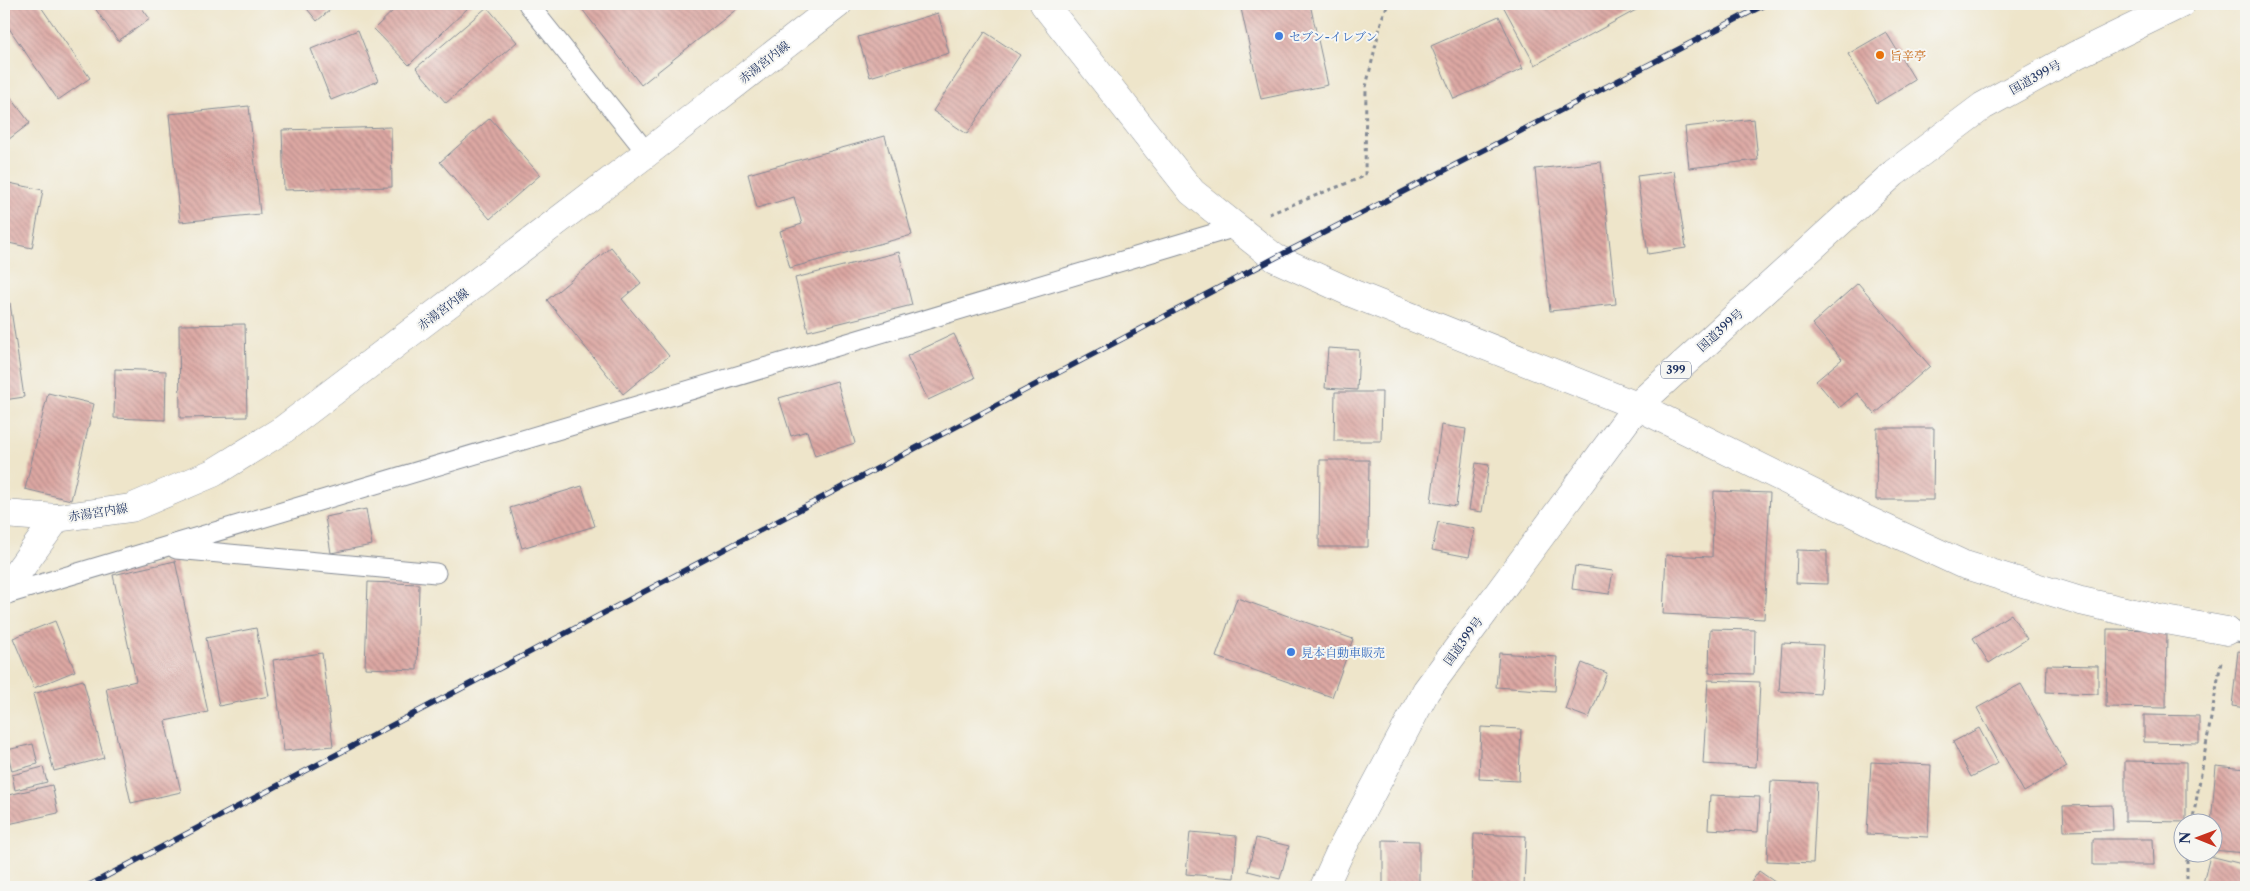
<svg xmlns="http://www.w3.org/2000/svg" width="2250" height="891" font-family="'Libre Caslon Text','Noto Serif JP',serif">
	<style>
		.building { fill: url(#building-back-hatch) }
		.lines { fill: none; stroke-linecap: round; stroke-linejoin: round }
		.service-casing { stroke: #848a94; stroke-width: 21 }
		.minor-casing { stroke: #848a94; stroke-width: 29 }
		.tertiary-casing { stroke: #848a94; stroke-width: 29 }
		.secondary-casing { stroke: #848a94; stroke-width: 29 }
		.trunk-casing { stroke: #848a94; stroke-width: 29 }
		.path { stroke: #848a94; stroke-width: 3; stroke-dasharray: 4 4; stroke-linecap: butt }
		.service { stroke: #fff; stroke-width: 19 }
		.minor { stroke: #fff; stroke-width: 28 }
		.tertiary { stroke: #fff; stroke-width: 28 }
		.secondary { stroke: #fff; stroke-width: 28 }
		.trunk { stroke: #fff; stroke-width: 28 }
		.rail-casing { stroke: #1b2f5e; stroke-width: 5.5 }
		.rail { stroke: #f6f6f2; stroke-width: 4; stroke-dasharray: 11; stroke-linecap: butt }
		.shop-dot { fill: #3f7fe0; stroke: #f6f6f2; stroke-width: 2 }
		.food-dot { fill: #e8710a; stroke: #f6f6f2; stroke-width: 2 }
		.labels { text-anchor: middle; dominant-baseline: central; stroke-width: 4; stroke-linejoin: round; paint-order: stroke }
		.shield { fill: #f6f6f2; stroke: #5d6b8a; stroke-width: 1 }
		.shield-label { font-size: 11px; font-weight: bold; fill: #1b2f5e }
		.shop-label { font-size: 12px; fill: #366cbe; stroke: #f6f6f2; text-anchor: start }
		.food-label { font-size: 12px; fill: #c56008; stroke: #f6f6f2; text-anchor: start }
		.street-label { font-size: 12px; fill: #1b2f5e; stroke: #f6f6f2 }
	</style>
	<defs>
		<pattern id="building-back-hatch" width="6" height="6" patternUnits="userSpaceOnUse" patternTransform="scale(1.25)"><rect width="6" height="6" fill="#dda8a3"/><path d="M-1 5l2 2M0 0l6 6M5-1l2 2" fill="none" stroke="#b28988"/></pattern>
	</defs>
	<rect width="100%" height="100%" fill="#f6f6f2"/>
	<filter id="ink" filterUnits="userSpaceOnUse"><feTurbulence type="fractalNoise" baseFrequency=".02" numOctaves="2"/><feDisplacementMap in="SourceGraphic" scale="10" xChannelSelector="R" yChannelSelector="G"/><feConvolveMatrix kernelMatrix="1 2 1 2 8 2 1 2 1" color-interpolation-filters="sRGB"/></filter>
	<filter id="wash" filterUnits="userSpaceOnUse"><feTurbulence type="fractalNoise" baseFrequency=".0096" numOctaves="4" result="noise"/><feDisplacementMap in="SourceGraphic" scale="20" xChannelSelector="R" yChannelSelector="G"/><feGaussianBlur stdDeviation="1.12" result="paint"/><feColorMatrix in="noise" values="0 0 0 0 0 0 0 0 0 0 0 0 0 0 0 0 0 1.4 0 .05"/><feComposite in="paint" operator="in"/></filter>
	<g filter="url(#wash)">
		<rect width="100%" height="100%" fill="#eee5ca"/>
		<g id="blocks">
			<g class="building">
				<path d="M 4,4 L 39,4 L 90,78 L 58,100 L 4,21 Z"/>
				<path d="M 92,4 L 139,4 L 150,19 L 118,41 Z"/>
				<path d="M 303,4 L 337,4 L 317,21 Z"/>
				<path d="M 400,4 L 472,4 L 409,65 L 374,29 Z"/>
				<path d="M 578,4 L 743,4 L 641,85 Z"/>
				<path d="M 1240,4 L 1310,4 L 1328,85 L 1261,99 Z"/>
				<path d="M 1502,4 L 1647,4 L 1535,65 Z"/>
				<path d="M 487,7 L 517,42 L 446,103 L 416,68 Z"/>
				<path d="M 938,13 L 949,53 L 870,77 L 858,37 Z"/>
				<path d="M 1499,16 L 1523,69 L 1454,99 L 1431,46 Z"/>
				<path d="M 358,30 L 378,81 L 331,100 L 311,49 Z"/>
				<path d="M 985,32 L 1020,55 L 967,134 L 933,111 Z"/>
				<path d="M 1886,32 L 1915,80 L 1877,103 L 1848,54 Z"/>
				<path d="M 4,88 L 30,123 L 4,143 Z"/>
				<path d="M 249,106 L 260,214 L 180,222 L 169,114 Z"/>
				<path d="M 490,118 L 540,175 L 490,219 L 440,162 Z"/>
				<path d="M 1754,119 L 1758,160 L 1689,168 L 1685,127 Z"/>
				<path d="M 391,127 L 392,187 L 284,190 L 282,130 Z"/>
				<path d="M 885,136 L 912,235 L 790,268 L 780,231 L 802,224 L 794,197 L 757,208 L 748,174 Z"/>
				<path d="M 1601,162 L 1616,304 L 1550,311 L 1535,169 Z"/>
				<path d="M 1674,171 L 1686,248 L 1648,254 L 1637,176 Z"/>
				<path d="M 4,182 L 43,190 L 32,248 L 4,242 Z"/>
				<path d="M 611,247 L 641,283 L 622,299 L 669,356 L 623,394 L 547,300 Z"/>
				<path d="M 899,252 L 912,305 L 808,331 L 795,278 Z"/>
				<path d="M 1858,283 L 1930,366 L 1875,414 L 1857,393 L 1839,408 L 1816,381 L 1842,359 L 1812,324 Z"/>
				<path d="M 10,303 L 24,397 L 4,400 L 4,304 Z"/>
				<path d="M 245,324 L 247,417 L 180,418 L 179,325 Z"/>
				<path d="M 954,334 L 975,378 L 928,400 L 907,356 Z"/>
				<path d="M 1328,348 L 1359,350 L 1357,390 L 1325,388 Z"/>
				<path d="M 115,369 L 166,371 L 165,420 L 114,418 Z"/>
				<path d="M 837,381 L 855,443 L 815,456 L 807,431 L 791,436 L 779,398 Z"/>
				<path d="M 1335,392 L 1382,392 L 1381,441 L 1334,441 Z"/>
				<path d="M 48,393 L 94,404 L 71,500 L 25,489 Z"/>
				<path d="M 1441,425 L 1466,429 L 1456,506 L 1431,502 Z"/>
				<path d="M 1877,428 L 1934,428 L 1933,500 L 1876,500 Z"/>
				<path d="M 1320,460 L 1369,460 L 1368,547 L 1319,547 Z"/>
				<path d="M 1476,463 L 1489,465 L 1482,512 L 1469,510 Z"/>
				<path d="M 582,486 L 595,526 L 522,548 L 510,508 Z"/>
				<path d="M 1714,491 L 1770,493 L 1764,619 L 1663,614 L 1666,555 L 1712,557 Z"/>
				<path d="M 366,509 L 372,545 L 331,553 L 325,517 Z"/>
				<path d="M 1438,522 L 1475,529 L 1469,557 L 1432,550 Z"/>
				<path d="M 1797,550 L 1827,551 L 1827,584 L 1796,583 Z"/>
				<path d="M 175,561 L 208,712 L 165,721 L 181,792 L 131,803 L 106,688 L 136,681 L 113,575 Z"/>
				<path d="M 1575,566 L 1613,571 L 1609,594 L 1572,589 Z"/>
				<path d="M 368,582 L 419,584 L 417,670 L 365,668 Z"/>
				<path d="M 1237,598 L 1353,639 L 1332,697 L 1216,657 Z"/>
				<path d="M 2011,614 L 2027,639 L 1989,663 L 1973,638 Z"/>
				<path d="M 55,621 L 75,671 L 34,688 L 13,638 Z"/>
				<path d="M 256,628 L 269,696 L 219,706 L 206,638 Z"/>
				<path d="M 1710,629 L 1755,630 L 1754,674 L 1709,673 Z"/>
				<path d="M 2107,629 L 2167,630 L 2166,708 L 2106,707 Z"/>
				<path d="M 1782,643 L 1823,645 L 1820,694 L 1779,691 Z"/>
				<path d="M 2238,651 L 2246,652 L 2246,708 L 2232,706 Z"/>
				<path d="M 322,653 L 333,746 L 284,751 L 273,660 Z"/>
				<path d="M 1499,653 L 1557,657 L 1555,691 L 1496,687 Z"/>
				<path d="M 1582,663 L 1607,673 L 1589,718 L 1565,709 Z"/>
				<path d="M 2047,665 L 2098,666 L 2098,694 L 2046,692 Z"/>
				<path d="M 83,680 L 104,758 L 54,771 L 33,694 Z"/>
				<path d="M 1708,680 L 1760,682 L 1756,767 L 1703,764 Z"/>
				<path d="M 2021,684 L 2067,767 L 2024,792 L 1977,708 Z"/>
				<path d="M 2144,715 L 2199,716 L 2199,743 L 2144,742 Z"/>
				<path d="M 1481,727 L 1521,729 L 1519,781 L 1479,779 Z"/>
				<path d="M 1979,728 L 1998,763 L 1971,777 L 1953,742 Z"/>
				<path d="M 33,744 L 38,764 L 12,771 L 7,750 Z"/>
				<path d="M 2125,761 L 2186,762 L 2186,822 L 2125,821 Z"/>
				<path d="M 1871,762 L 1931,765 L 1928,837 L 1867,834 Z"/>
				<path d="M 2216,766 L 2246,769 L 2246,853 L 2212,850 L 2212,824 L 2211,824 Z"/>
				<path d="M 43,767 L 47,782 L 15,790 L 12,775 Z"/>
				<path d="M 1771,781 L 1817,783 L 1813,863 L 1767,861 Z"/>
				<path d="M 52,785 L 58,813 L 4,825 L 4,796 Z"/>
				<path d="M 1710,795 L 1760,797 L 1758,832 L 1708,829 Z"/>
				<path d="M 2112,805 L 2113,830 L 2064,831 L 2063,806 Z"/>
				<path d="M 1190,832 L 1237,836 L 1234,878 L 1186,874 Z"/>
				<path d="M 1474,834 L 1526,836 L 1524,887 L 1472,887 Z"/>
				<path d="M 1256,838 L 1289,846 L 1280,879 L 1248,871 Z"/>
				<path d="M 2093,839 L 2153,839 L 2154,865 L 2093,865 Z"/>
				<path d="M 1383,840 L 1419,841 L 1419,887 L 1383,887 Z"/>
				<path d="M 2210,856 L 2246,865 L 2243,887 L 2202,887 Z"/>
				<path d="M 1759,871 L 1782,887 L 1748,887 Z"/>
			</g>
		</g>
	</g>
	<g filter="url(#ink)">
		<use href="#blocks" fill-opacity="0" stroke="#848a94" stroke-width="1"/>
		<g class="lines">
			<defs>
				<g id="service">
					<path d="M 528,4 L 647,153"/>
					<path d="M 176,549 L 436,573"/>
					<path d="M 4,595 L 1236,227"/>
					<path d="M 2227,631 L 2246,633"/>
				</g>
				<path id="minor" d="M 1637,406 L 1867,520 L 1962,564 L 2081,601 L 2155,618 L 2227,631"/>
				<g id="tertiary">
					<path d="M 1044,4 L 1192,192 L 1275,258 L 1354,294 L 1637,406"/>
					<path d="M 4,591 L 57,518"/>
				</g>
				<path id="secondary" d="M 4,514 L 57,518 L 131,508 L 213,473 L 284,429 L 647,153 L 838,4"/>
				<path id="trunk" d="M 1324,887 L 1339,854 L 1426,691 L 1637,406 L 1894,173 L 1983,106 L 2076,55 L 2181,4"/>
			</defs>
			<use href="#service" class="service-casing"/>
			<use href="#minor" class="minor-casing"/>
			<use href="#tertiary" class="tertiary-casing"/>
			<use href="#secondary" class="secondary-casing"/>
			<use href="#trunk" class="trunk-casing"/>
			<g class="path">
				<path d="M 1269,214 L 1365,176 L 1366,87 L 1382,18 L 1388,4"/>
				<path d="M 2192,824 L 2221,662"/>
				<path d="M 2187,887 L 2187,854"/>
			</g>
			<use href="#service" class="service"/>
			<use href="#minor" class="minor"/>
			<use href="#tertiary" class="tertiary"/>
			<use href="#secondary" class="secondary"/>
			<use href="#trunk" class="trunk"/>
			<defs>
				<path id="rail" d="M 86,887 L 1275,258 L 1766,4"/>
			</defs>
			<use href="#rail" class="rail-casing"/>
			<use href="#rail" class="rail"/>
		</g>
	</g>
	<g class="shop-dot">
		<circle cx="1279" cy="36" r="5"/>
		<circle cx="1291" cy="652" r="5"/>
	</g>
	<circle class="food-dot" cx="1880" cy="55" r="5"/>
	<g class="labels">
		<rect class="shield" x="1661" y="361.5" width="30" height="17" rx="4"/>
		<g class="shield-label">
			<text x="1676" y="370">399</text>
		</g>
		<g class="shop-label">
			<text x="1289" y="36">セブン-イレブン</text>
			<text x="1301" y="652">見本自動車販売</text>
		</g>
		<g class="food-label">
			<text x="1890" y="55">旨辛亭</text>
		</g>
		<g class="street-label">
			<text transform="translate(764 62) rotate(-38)">赤湯宮内線</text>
			<text transform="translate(2035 77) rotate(-29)">国道399号</text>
			<text transform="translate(443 309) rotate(-37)">赤湯宮内線</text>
			<text transform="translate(1720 330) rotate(-42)">国道399号</text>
			<text transform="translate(98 512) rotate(-9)">赤湯宮内線</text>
			<text transform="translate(1463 641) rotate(-54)">国道399号</text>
		</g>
	</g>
	<rect width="2250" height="891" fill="none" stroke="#f6f6f2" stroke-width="20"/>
	<g transform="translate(2198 838) rotate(271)"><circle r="24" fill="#f6f6f2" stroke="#9ea6b7"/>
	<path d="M0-4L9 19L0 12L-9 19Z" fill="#c8321e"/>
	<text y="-8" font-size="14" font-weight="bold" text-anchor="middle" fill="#1b2f5e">N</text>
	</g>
</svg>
